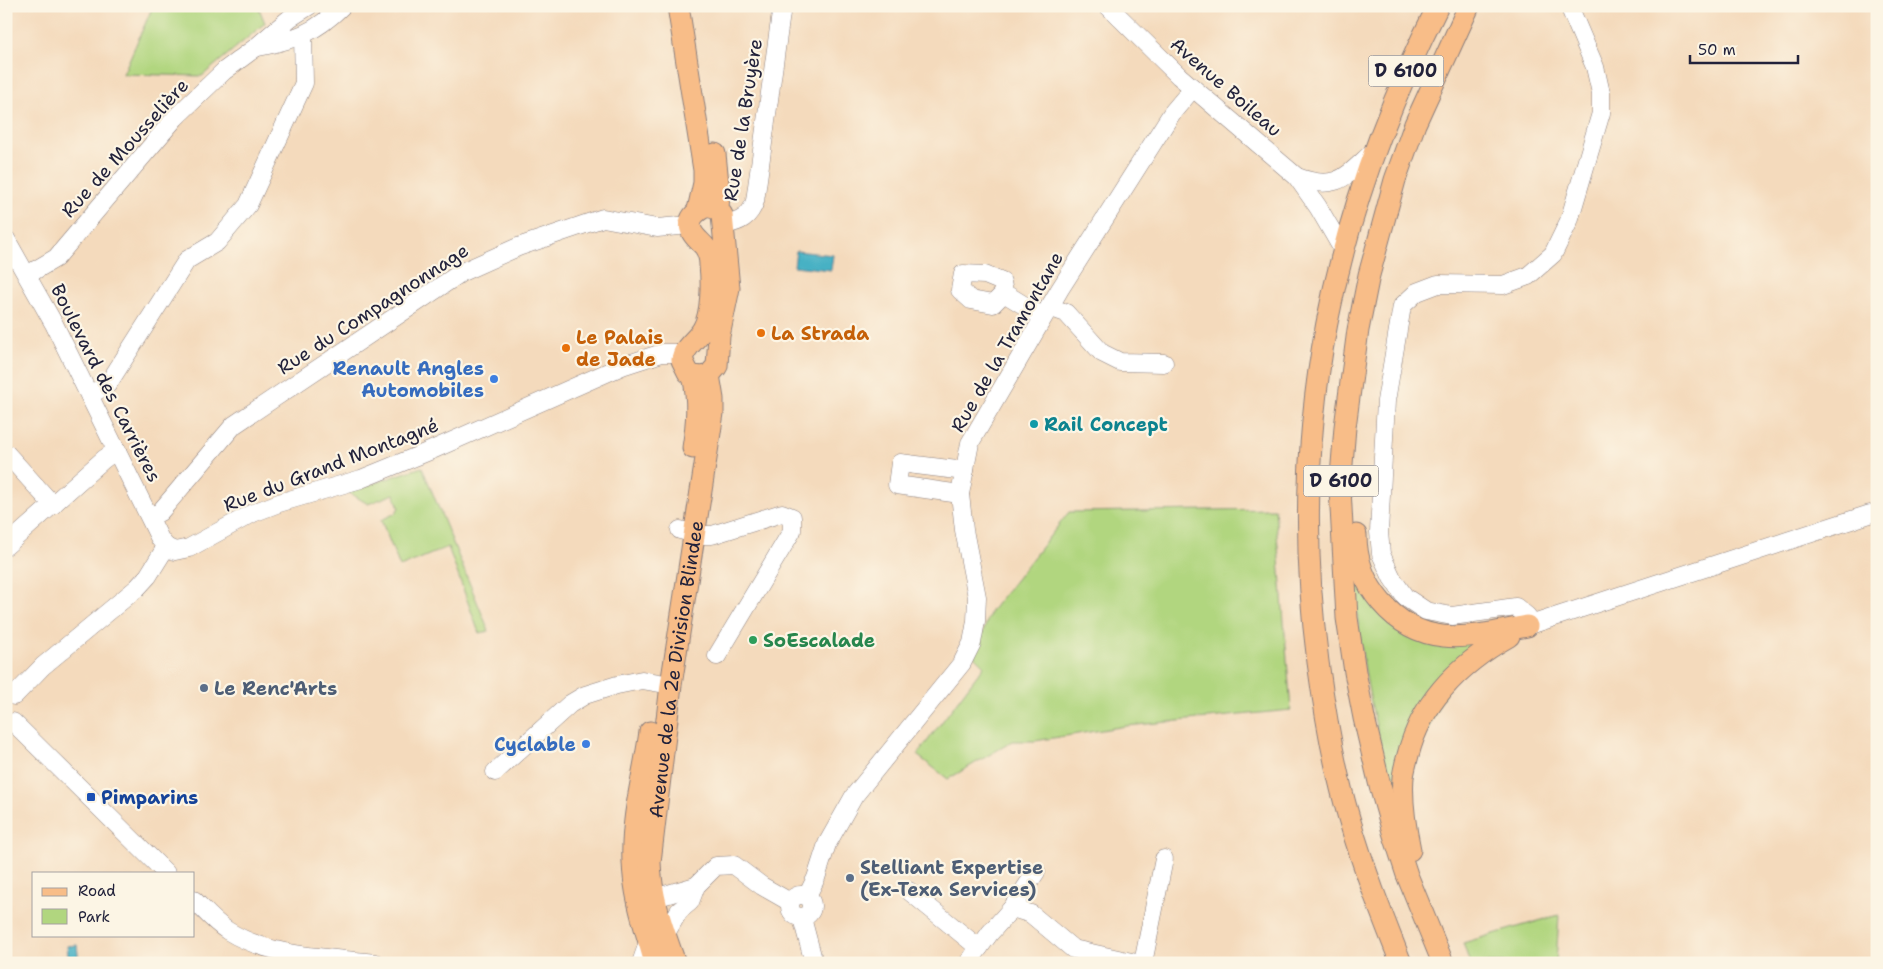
<svg xmlns="http://www.w3.org/2000/svg" width="1883" height="969" font-family="'Shantell Sans',sans-serif">
	<style>
		.green { fill: #b1d67f; stroke: #6a7c5d }
		.water { fill: #46b1c4; stroke: #346a80 }
		.lines { fill: none; stroke-linecap: round; stroke-linejoin: round }
		.minor-casing { stroke: #8b7e7c; stroke-width: 19 }
		.major-casing { stroke: #8b7e7c; stroke-width: 23 }
		.minor { stroke: #fff; stroke-width: 18 }
		.major { stroke: #f8bd88; stroke-width: 21 }
		.food-dot { fill: #e8710a; stroke: #fcf5e5; stroke-width: 2 }
		.shop-dot { fill: #3f7fe0; stroke: #fcf5e5; stroke-width: 2 }
		.culture-dot { fill: #0f9aa8; stroke: #fcf5e5; stroke-width: 2 }
		.leisure-dot { fill: #2e9e5b; stroke: #fcf5e5; stroke-width: 2 }
		.service-dot { fill: #5c6f8a; stroke: #fcf5e5; stroke-width: 2 }
		.transit-dot { fill: #1a4fb4; stroke: #fcf5e5; stroke-width: 2 }
		.labels { text-anchor: middle; dominant-baseline: central; stroke-width: 4.5; stroke-linejoin: round; paint-order: stroke }
		.shield { fill: #fcf5e5; stroke: #63616e; stroke-width: 1 }
		.shield-label { font-size: 18px; font-weight: bold; fill: #22223b }
		.street-label { font-size: 19px; fill: #22223b; stroke: #fcf5e5 }
		.food-label { font-size: 19px; font-weight: bold; fill: #c56008; stroke: #fcf5e5; text-anchor: start }
		.shop-label { font-size: 19px; font-weight: bold; fill: #366cbe; stroke: #fcf5e5; text-anchor: end }
		.culture-label { font-size: 19px; font-weight: bold; fill: #0d838f; stroke: #fcf5e5; text-anchor: start }
		.leisure-label { font-size: 19px; font-weight: bold; fill: #27864d; stroke: #fcf5e5; text-anchor: start }
		.service-label { font-size: 19px; font-weight: bold; fill: #4e5e75; stroke: #fcf5e5; text-anchor: start }
		.transit-label { font-size: 19px; font-weight: bold; fill: #164399; stroke: #fcf5e5; text-anchor: start }
	</style>
	<rect width="100%" height="100%" fill="#fcf5e5"/>
	<filter id="ink" filterUnits="userSpaceOnUse"><feTurbulence type="fractalNoise" baseFrequency=".02" numOctaves="2"/><feDisplacementMap in="SourceGraphic" scale="10" xChannelSelector="R" yChannelSelector="G"/><feConvolveMatrix kernelMatrix="1 2 1 2 8 2 1 2 1" color-interpolation-filters="sRGB"/></filter>
	<filter id="wash" filterUnits="userSpaceOnUse"><feTurbulence type="fractalNoise" baseFrequency=".0096" numOctaves="4" result="noise"/><feDisplacementMap in="SourceGraphic" scale="20" xChannelSelector="R" yChannelSelector="G"/><feGaussianBlur stdDeviation="1.12" result="paint"/><feColorMatrix in="noise" values="0 0 0 0 0 0 0 0 0 0 0 0 0 0 0 0 0 1.4 0 .05"/><feComposite in="paint" operator="in"/></filter>
	<g filter="url(#wash)">
		<rect width="100%" height="100%" fill="#f4dabc"/>
		<g class="green">
			<path d="M 153,6 L 258,6 L 265,23 L 202,76 L 123,74 Z"/>
			<path d="M 422,467 L 489,631 L 479,633 L 448,547 L 400,567 L 381,520 L 396,513 L 399,507 L 394,494 L 368,504 L 348,492 Z"/>
			<path d="M 1275,509 L 1291,710 L 1126,726 L 1035,741 L 1013,741 L 948,779 L 917,755 L 984,666 L 974,656 L 991,611 L 1069,512 Z"/>
			<path d="M 1353,575 L 1367,598 L 1478,643 L 1462,657 L 1396,797 C 1387,780 1384,761 1380,742 C 1366,687 1358,632 1353,575 Z"/>
			<path d="M 1559,915 L 1556,963 L 1470,963 L 1463,943 Z"/>
		</g>
		<g class="water">
			<path d="M 796,251 L 833,255 L 831,270 L 794,266 Z"/>
			<path d="M 77,945 L 79,963 L 69,963 L 67,946 Z"/>
		</g>
	</g>
	<g filter="url(#ink)">
		<g class="lines">
			<defs>
				<g id="minor">
					<path d="M 1108,6 L 1179,76 L 1297,177 L 1318,207 L 1343,250"/>
					<path d="M 1569,6 L 1595,67 L 1601,93 L 1601,113 L 1569,221 L 1553,254 L 1528,276 L 1503,285 L 1438,284 L 1417,292 L 1402,306 L 1386,401 L 1379,532 L 1381,554 L 1392,578 L 1405,597 L 1426,611 L 1452,616 L 1516,607 L 1527,616 L 1527,626 L 1870,514"/>
					<path d="M 258,47 C 296,39 314,34 342,6"/>
					<path d="M 1297,177 C 1337,192 1346,176 1374,151"/>
					<path d="M 724,225 C 740,222 750,217 755,201 L 782,6"/>
					<path d="M 6,239 L 54,324 L 160,539 L 166,547"/>
					<path d="M 27,275 L 56,258 L 175,118 L 224,71 L 255,48 L 290,18 L 309,6"/>
					<path d="M 1004,293 L 993,304 L 971,300 L 960,290 L 963,274 L 985,275 L 1002,282 L 1004,293 L 1043,317"/>
					<path d="M 1049,307 L 1066,313 L 1102,353 L 1120,362 L 1164,363"/>
					<path d="M 90,395 L 108,384 L 187,260 L 217,242 L 248,205 L 304,83 L 303,35"/>
					<path d="M 6,453 L 53,505"/>
					<path d="M 960,494 L 897,485 L 900,463 L 965,471"/>
					<path d="M 150,517 L 160,512 L 234,425 L 462,272 L 518,247 L 603,218 L 657,228 L 690,225"/>
					<path d="M 680,530 L 700,535 L 712,535 L 782,513 L 792,517 L 792,531 L 717,656"/>
					<path d="M 6,546 L 104,459 L 117,450"/>
					<path d="M 166,547 L 175,551 L 189,548 L 253,513 L 279,503 L 361,479 L 432,450 L 622,366 L 662,353 L 683,353"/>
					<path d="M 14,696 L 43,666 L 137,588 L 148,576 L 166,547"/>
					<path d="M 13,722 L 166,873"/>
					<path d="M 495,772 L 570,704 L 585,695 L 617,685 L 642,680 L 671,685"/>
					<path d="M 909,891 L 979,948"/>
					<circle cx="801" cy="906" r="11"/>
					<path d="M 807,896 L 816,878 L 827,844 L 854,796 L 962,663 L 972,643 L 976,621 L 977,597 L 964,530 L 960,494 L 970,443 L 1060,289 L 1172,113 L 1193,88"/>
					<path d="M 194,900 C 204,910 215,923 228,931 C 272,958 326,957 376,963"/>
					<path d="M 645,907 L 658,897 L 696,886"/>
					<path d="M 1012,908 L 1036,872"/>
					<path d="M 802,918 L 814,963"/>
					<path d="M 665,935 L 679,911 L 690,902 L 696,886 L 716,866 L 734,865 L 762,886 L 790,902"/>
					<path d="M 641,963 L 649,940"/>
					<path d="M 968,963 L 990,933 L 1012,908 L 1031,914 L 1073,949 L 1136,963"/>
					<path d="M 1143,963 L 1164,859"/>
				</g>
				<g id="major">
					<path d="M 678,6 L 704,170 L 704,183 L 698,210"/>
					<path d="M 715,154 L 719,193 L 718,209"/>
					<path d="M 707,206 L 718,209 L 722,215 L 729,288 L 719,336 L 717,366 L 709,375 L 702,377 L 693,376 L 688,372 L 682,360 C 684,346 696,341 703,329 C 712,314 712,282 710,265 C 710,260 708,252 705,247 C 701,242 695,238 692,232 C 686,219 696,211 707,206 Z"/>
					<path d="M 693,448 C 697,423 699,400 693,376"/>
					<path d="M 1356,535 C 1356,561 1364,582 1381,602 C 1423,651 1471,637 1527,626"/>
					<path d="M 650,732 C 644,775 631,818 633,862 C 634,897 646,930 655,963"/>
					<path d="M 1410,850 C 1405,826 1401,801 1403,777 C 1404,770 1406,762 1408,755 C 1422,700 1461,663 1509,636"/>
					<path id="s1" d="M 675,963 C 663,929 651,898 650,862 L 671,685 L 713,413 L 713,399 L 709,375"/>
					<path d="M 1401,963 C 1382,915 1363,867 1349,818 C 1334,767 1325,714 1318,662 C 1287,427 1332,216 1438,6"/>
					<path d="M 1443,963 L 1407,875 L 1394,835 L 1380,786 L 1364,718 L 1355,672 L 1347,618 L 1340,489 L 1345,427 L 1358,330 L 1369,275 L 1395,180 L 1415,124 L 1469,6"/>
				</g>
			</defs>
			<use href="#minor" class="minor-casing"/>
			<use href="#major" class="major-casing"/>
			<use href="#minor" class="minor"/>
			<use href="#major" class="major"/>
		</g>
	</g>
	<g class="food-dot">
		<circle cx="761" cy="333" r="5"/>
		<circle cx="566" cy="348" r="5"/>
	</g>
	<g class="shop-dot">
		<circle cx="494" cy="379" r="5"/>
		<circle cx="586" cy="744" r="5"/>
	</g>
	<circle class="culture-dot" cx="1034" cy="424" r="5"/>
	<circle class="leisure-dot" cx="753" cy="640" r="5"/>
	<g class="service-dot">
		<circle cx="204" cy="688" r="5"/>
		<circle cx="850" cy="878" r="5"/>
	</g>
	<rect class="transit-dot" x="86" y="792" width="10" height="10" rx="2.5"/>
	<g class="labels">
		<g class="shield">
			<rect x="1368.5" y="55.5" width="75" height="31" rx="4"/>
			<rect x="1303.5" y="465.5" width="75" height="31" rx="4"/>
		</g>
		<g class="shield-label">
			<text x="1406" y="71">D 6100</text>
			<text x="1341" y="481">D 6100</text>
		</g>
		<g class="street-label">
			<text transform="translate(1226 87) rotate(41)">Avenue Boileau</text>
			<text transform="translate(743 120) rotate(-81)">Rue de la Bruyère</text>
			<text transform="translate(125 148) rotate(-48)">Rue de Mousselière</text>
			<text transform="translate(373 309) rotate(-33)">Rue du Compagnonnage</text>
			<text transform="translate(1007 342) rotate(-60)">Rue de la Tramontane</text>
			<text transform="translate(106 383) rotate(63)">Boulevard des Carrières</text>
			<text transform="translate(331 465) rotate(-21)">Rue du Grand Montagné</text>
			<text stroke="none"><textPath href="#s1" startOffset="299">Avenue de la 2e Division Blindee</textPath></text>
		</g>
		<g class="food-label">
			<text x="771" y="333">La Strada</text>
			<text x="576" y="337">Le Palais<tspan x="576" dy="22">de Jade</tspan></text>
		</g>
		<g class="shop-label">
			<text x="484" y="368">Renault Angles<tspan x="484" dy="22">Automobiles</tspan></text>
			<text x="576" y="744">Cyclable</text>
		</g>
		<g class="culture-label">
			<text x="1044" y="424">Rail Concept</text>
		</g>
		<g class="leisure-label">
			<text x="763" y="640">SoEscalade</text>
		</g>
		<g class="service-label">
			<text x="214" y="688">Le Renc'Arts</text>
			<text x="860" y="867">Stelliant Expertise<tspan x="860" dy="22">(Ex-Texa Services)</tspan></text>
		</g>
		<g class="transit-label">
			<text x="101" y="797">Pimparins</text>
		</g>
	</g>
	<rect width="1883" height="969" fill="none" stroke="#fcf5e5" stroke-width="25"/>
	<rect x="32" y="872" width="162" height="65" fill="#fcf5e5" stroke="#a5a1a1"/>
	<rect x="42" y="888" width="25" height="8" fill="#f8bd88" stroke="#a5a1a1"/>
	<text x="78" y="896" font-size="15" fill="#22223b">Road</text>
	<rect x="42" y="909" width="25" height="15" fill="#b1d67f" stroke="#a5a1a1"/>
	<text x="78" y="922" font-size="15" fill="#22223b">Park</text>
	<path d="M1690 55v8h108v-8" fill="none" stroke="#22223b" stroke-width="2.5"/>
	<text x="1698" y="55" font-size="15" fill="#22223b" stroke="#fcf5e5" stroke-width="4" paint-order="stroke">50 m</text>
</svg>
